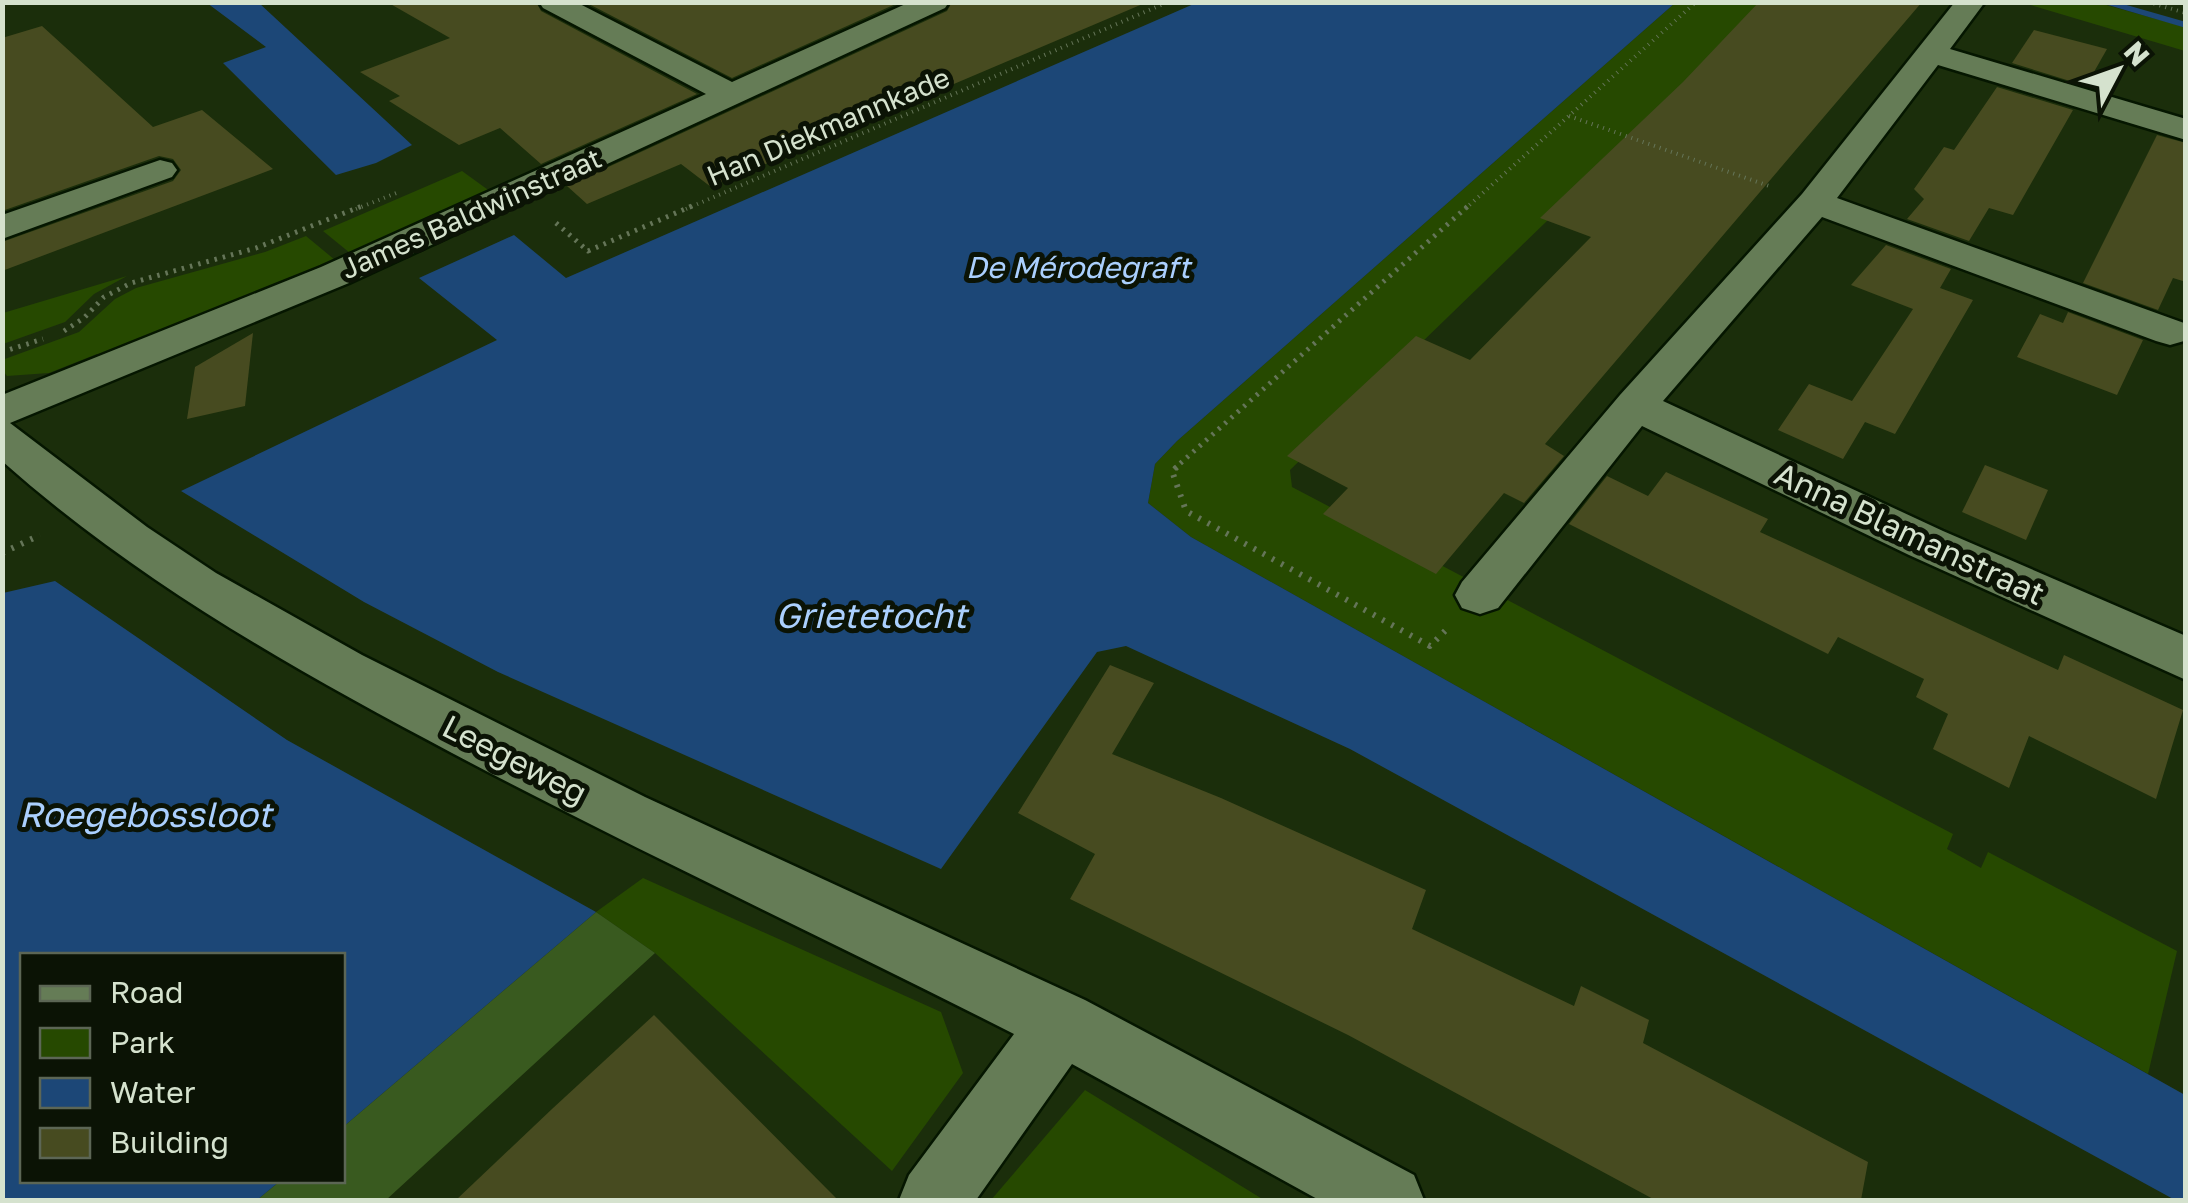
<svg xmlns="http://www.w3.org/2000/svg" width="2188" height="1203" font-family="'Golos Text',sans-serif">
	<style>
		.green { fill: #264900 }
		.forest { fill: #395a1f }
		.water { fill: #1c4777 }
		.lines { fill: none; stroke-linecap: round; stroke-linejoin: round }
		.stream { fill: #1c4777; fill-rule: evenodd }
		.building { fill: #474b20 }
		.street-casing { stroke: #051600; stroke-width: 5 }
		.path-far2 { stroke: #657558; stroke-width: 4; stroke-dasharray: 1 5; stroke-linecap: butt }
		.path-far1 { stroke: #657558; stroke-width: 5; stroke-dasharray: 2.5 6; stroke-linecap: butt }
		.path { stroke: #657558; stroke-width: 6; stroke-dasharray: 2.5 8; stroke-linecap: butt }
		.street { fill: #657c56; fill-rule: evenodd }
		.labels { text-anchor: middle; dominant-baseline: central; stroke-width: 10; stroke-linejoin: round; paint-order: stroke }
		.far-street-label { font-size: 28px; fill: #d5e2ce; stroke: #0b1305 }
		.far-water-label { font-size: 30px; font-style: italic; fill: #abd0fe; stroke: #0b1305 }
		.street-label { font-size: 32px; fill: #d5e2ce; stroke: #0b1305 }
		.water-label { font-size: 35px; font-style: italic; fill: #abd0fe; stroke: #0b1305 }
	</style>
	<rect width="100%" height="100%" fill="#1b2e0b"/>
	<g class="green">
		<path d="M 1675,3 L 1772,3 L 1290,470 L 1292,487 L 1953,834 L 1947,849 L 1981,868 L 1988,852 L 2177,951 L 2148,1074 L 1191,537 L 1148,503 L 1155,464 L 1177,441 Z"/>
		<path d="M 2024,3 L 2099,3 L 2185,27 L 2185,51 Z"/>
		<path d="M 462,171 L 491,192 L 350,253 L 323,231 Z"/>
		<path d="M 306,236 L 335,260 L 103,361 L 97,354 L 49,373 L 7,376 L 3,371 L 2,360 L 79,332 L 115,299 L 136,288 L 265,252 Z"/>
		<path d="M 127,276 L 94,294 L 65,322 L 3,344 L 3,313 Z"/>
		<path d="M 643,878 L 941,1012 L 963,1073 L 892,1171 L 655,953 L 596,912 Z"/>
		<path d="M 1085,1090 L 1264,1200 L 991,1200 Z"/>
	</g>
	<path class="forest" d="M 596,912 L 655,953 L 386,1200 L 257,1200 L 280,1181 L 342,1180 L 343,1127 Z"/>
	<g class="water">
		<path d="M 207,3 L 259,3 L 412,145 L 376,163 L 336,175 L 223,63 L 266,47 Z"/>
		<path d="M 1196,3 L 1675,3 L 1177,441 L 1155,464 L 1148,503 L 1191,537 L 2185,1095 L 2185,1200 L 2175,1200 L 1350,749 L 1126,646 L 1097,652 L 941,869 L 498,672 L 364,602 L 181,491 L 497,340 L 419,278 L 514,235 L 566,278 Z"/>
		<path d="M 55,581 L 287,740 L 596,912 L 343,1127 L 342,956 L 22,956 L 22,1180 L 280,1181 L 257,1200 L 3,1200 L 3,593 Z"/>
	</g>
	<g class="lines">
		<path class="stream" d="M 2098,2 L 2116,2 L 2186,22 L 2186,28 Z"/>
	</g>
	<g class="building">
		<path d="M 387,2 L 536,2 L 541,11 L 697,94 L 541,164 L 500,128 L 459,145 L 389,101 L 400,96 L 360,72 L 450,38 Z"/>
		<path d="M 585,2 L 900,2 L 732,78 Z"/>
		<path d="M 952,2 L 1145,3 L 711,187 L 681,164 L 587,204 L 567,186 L 947,11 Z"/>
		<path d="M 1759,2 L 1922,2 L 1545,444 L 1564,456 L 1524,503 L 1504,493 L 1436,574 L 1323,514 L 1348,488 L 1287,456 L 1416,336 L 1470,360 L 1591,237 L 1540,218 L 1683,82 Z"/>
		<path d="M 42,26 L 153,127 L 202,110 L 273,169 L 2,271 L 2,242 L 173,181 L 181,170 L 173,159 L 159,156 L 2,211 L 2,38 Z"/>
		<path d="M 2034,30 L 2107,49 L 2086,86 L 2012,63 Z"/>
		<path d="M 1997,87 L 2073,110 L 2013,215 L 1989,208 L 1969,241 L 1907,219 L 1924,199 L 1914,189 L 1944,147 L 1954,150 Z"/>
		<path d="M 2157,135 L 2186,143 L 2186,282 L 2173,278 L 2158,310 L 2083,283 Z"/>
		<path d="M 1886,245 L 1951,269 L 1940,288 L 1973,300 L 1895,434 L 1865,422 L 1843,459 L 1778,430 L 1809,384 L 1852,401 L 1913,309 L 1851,285 Z"/>
		<path d="M 2068,312 L 2143,340 L 2117,395 L 2017,357 L 2040,314 L 2063,323 Z"/>
		<path d="M 253,333 L 245,406 L 187,419 L 195,367 Z"/>
		<path d="M 1985,465 L 2048,490 L 2026,540 L 1962,512 Z"/>
		<path d="M 1666,472 L 1768,519 L 1760,532 L 2058,670 L 2064,655 L 2183,710 L 2156,799 L 2029,736 L 2009,788 L 1933,749 L 1948,714 L 1916,697 L 1924,679 L 1838,637 L 1828,654 L 1569,524 L 1607,476 L 1648,496 Z"/>
		<path d="M 1110,665 L 1154,683 L 1112,754 L 1221,798 L 1426,890 L 1412,929 L 1574,1006 L 1581,986 L 1649,1020 L 1643,1043 L 1868,1162 L 1861,1200 L 1655,1200 L 1348,1035 L 1070,899 L 1095,854 L 1018,813 Z"/>
		<path d="M 654,1015 L 838,1200 L 456,1200 L 552,1109 Z"/>
	</g>
	<g class="lines">
		<defs>
			<g id="street">
				<path d="M 539,2 L 576,2 L 732,82 L 910,2 L 949,2 L 945,8 L 349,283 L 10,423 L 147,527 L 216,573 L 362,655 L 645,797 L 1085,1000 L 1414,1175 L 1424,1200 L 1319,1200 L 1072,1064 L 976,1200 L 899,1200 L 909,1175 L 1014,1034 C 827,939 637,851 452,753 C 293,669 137,581 2,461 L 2,395 L 321,267 L 706,94 L 543,8 Z"/>
				<path d="M 1955,2 L 1985,2 L 1950,49 L 2186,119 L 2186,140 L 1938,65 L 1837,198 L 2184,323 L 2184,341 L 2170,345 L 2156,341 L 1822,217 L 1663,401 L 1943,531 L 2186,636 L 2186,680 L 1909,555 L 1642,426 L 1498,608 L 1480,614 L 1462,608 L 1455,595 L 1462,582 L 1620,395 L 1802,194 Z"/>
				<path d="M 160,160 L 172,163 L 177,170 L 172,177 L 2,239 L 2,215 Z"/>
			</g>
		</defs>
		<use href="#street" class="street-casing"/>
		<g class="path-far2">
			<path d="M 2148,2 L 2186,13"/>
			<path d="M 2,5 L 11,2"/>
			<path d="M 1569,116 L 1769,186"/>
			<path d="M 356,209 L 399,192"/>
			<path d="M 686,209 L 1168,2"/>
			<path d="M 1465,209 L 1696,2"/>
		</g>
		<g class="path-far1">
			<path d="M 556,223 L 588,251 L 692,206"/>
			<path d="M 64,331 L 84,318 L 104,297 L 131,283 L 256,248 L 362,206"/>
			<path d="M 2,352 L 43,339"/>
			<path d="M 1174,469 L 1468,206"/>
		</g>
		<g class="path">
			<path d="M 1177,467 L 1172,471 L 1186,511 L 1430,646 L 1447,629"/>
			<path d="M 2,553 L 40,535"/>
		</g>
		<use href="#street" class="street"/>
	</g>
	<g class="labels">
		<g class="far-street-label">
			<text transform="translate(828 126) rotate(-23)">Han Diekmannkade</text>
			<text transform="translate(471 213) rotate(-24)">James Baldwinstraat</text>
		</g>
		<g class="far-water-label">
			<text x="1078" y="267">De Mérodegraft</text>
		</g>
		<g class="street-label">
			<text transform="translate(1910 533) rotate(25)">Anna Blamanstraat</text>
			<text transform="translate(515 759) rotate(27)">Leegeweg</text>
		</g>
		<g class="water-label">
			<text x="871" y="615">Grietetocht</text>
			<text x="145" y="814">Roegebossloot</text>
		</g>
	</g>
	<rect width="2188" height="1203" fill="none" stroke="#d5e2ce" stroke-width="10"/>
	<rect x="20" y="953" width="325" height="230" fill="#0b1305" stroke="#5c6655" stroke-width="2.5"/>
	<rect x="40" y="986" width="50" height="15" fill="#657c56" stroke="#5c6655" stroke-width="2.5"/>
	<text x="110" y="1003" font-size="30" fill="#d5e2ce">Road</text>
	<rect x="40" y="1028" width="50" height="30" fill="#264900" stroke="#5c6655" stroke-width="2.5"/>
	<text x="110" y="1053" font-size="30" fill="#d5e2ce">Park</text>
	<rect x="40" y="1078" width="50" height="30" fill="#1c4777" stroke="#5c6655" stroke-width="2.5"/>
	<text x="110" y="1103" font-size="30" fill="#d5e2ce">Water</text>
	<rect x="40" y="1128" width="50" height="30" fill="#474b20" stroke="#5c6655" stroke-width="2.5"/>
	<text x="110" y="1153" font-size="30" fill="#d5e2ce">Building</text>
	<g transform="translate(2118 70) rotate(49)" stroke="#0b1305" stroke-width="8" paint-order="stroke">
	<path d="M0-8L18 38L0 25L-18 38Z" fill="#d5e2ce"/>
	<text y="-15" font-size="28" font-weight="bold" text-anchor="middle" fill="#d5e2ce">N</text>
	</g>
</svg>
